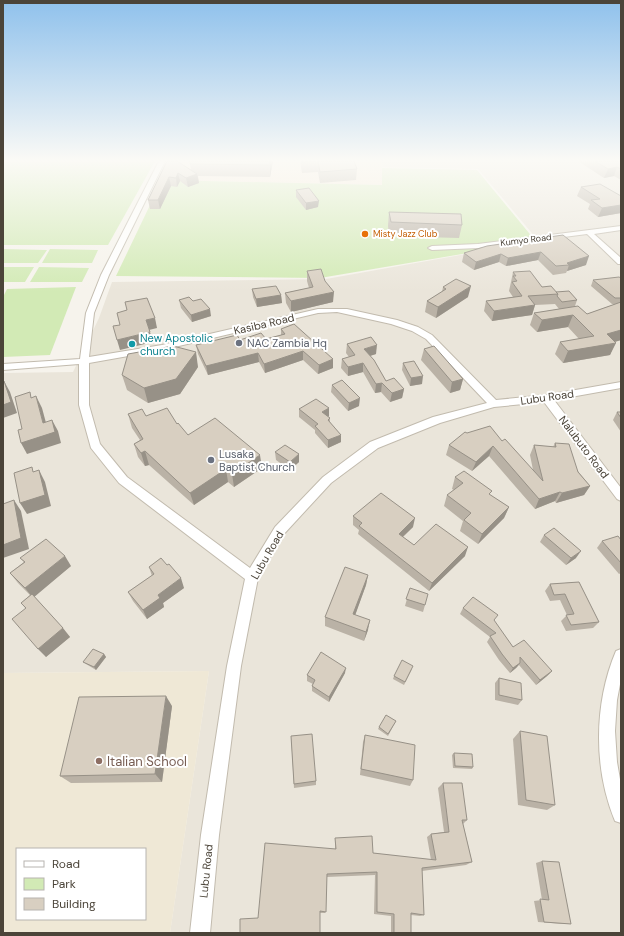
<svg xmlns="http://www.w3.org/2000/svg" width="624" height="936" font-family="'DM Sans',sans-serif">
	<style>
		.residential { fill: #eae5da }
		.commercial { fill: #f7ead8 }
		.education { fill: #efe8d6; fill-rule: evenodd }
		.green { fill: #d2eab5 }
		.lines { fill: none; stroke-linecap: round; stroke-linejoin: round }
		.street-casing { stroke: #c2bbae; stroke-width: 2 }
		.street { fill: #fff; fill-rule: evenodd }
		.wall { fill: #bab2a6 }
		.shaded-wall { fill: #979187 }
		.building { fill: #d8cfc1; stroke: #979187 }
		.food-dot { fill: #e8710a; stroke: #fff; stroke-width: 1.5 }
		.worship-dot { fill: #6b7280; stroke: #fff; stroke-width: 1.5 }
		.culture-dot { fill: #0f9aa8; stroke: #fff; stroke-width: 1.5 }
		.education-dot { fill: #8d6e63; stroke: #fff; stroke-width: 1.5 }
		.labels { text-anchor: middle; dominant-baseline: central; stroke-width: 4; stroke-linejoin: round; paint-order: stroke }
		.far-food-label { font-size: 9px; fill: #c56008; stroke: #fff; text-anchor: start }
		.far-street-label { font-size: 9px; fill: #4b4439; stroke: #fff }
		.street-label { font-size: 11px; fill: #4b4439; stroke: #fff }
		.culture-label { font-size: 11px; fill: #0d838f; stroke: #fff; text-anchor: start }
		.worship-label { font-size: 11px; fill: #5b616d; stroke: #fff; text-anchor: start }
		.near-education-label { font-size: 13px; fill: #785e54; stroke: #fff; text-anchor: start }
	</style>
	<rect width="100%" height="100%" fill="#f6f3ec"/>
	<path class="residential" d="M 382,161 L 621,161 L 621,933 L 170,933 L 209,671 L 3,673 L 3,373 L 73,372 L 99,318 L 112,282 L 326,279 L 466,254 L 541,244 L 478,169 L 383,167 Z"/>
	<path class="commercial" d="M 171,161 L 382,161 L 383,185 L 162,180 Z"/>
	<path class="education" d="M 209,671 L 170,933 L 3,933 L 3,673 ZM 17,849 L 145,849 L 145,919 L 17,919 Z"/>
	<g class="green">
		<path d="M 3,161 L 155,161 L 108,245 L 3,245 Z"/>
		<path d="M 382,168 L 477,170 L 538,244 L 468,253 L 320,278 L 116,276 L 162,180 L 382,185 Z"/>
		<path d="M 3,249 L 47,250 L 38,263 L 3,263 Z"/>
		<path d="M 50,249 L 98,250 L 92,263 L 42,263 Z"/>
		<path d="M 3,267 L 34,267 L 25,282 L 3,282 Z"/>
		<path d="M 39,267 L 89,268 L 82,282 L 30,282 Z"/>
		<path d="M 76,287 L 50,355 L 3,357 L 3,297 L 7,289 Z"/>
	</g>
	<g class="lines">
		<defs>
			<g id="street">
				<path d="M 159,161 L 165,161 L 109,275 L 94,313 L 89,357 L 162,345 L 318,309 L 347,309 L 397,320 L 418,327 L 432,335 L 496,400 L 547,395 L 621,382 L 621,388 L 554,400 L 621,488 L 621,501 L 617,499 L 544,402 L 494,407 L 440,423 L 378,448 L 331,483 L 283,535 L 258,578 L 241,666 L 219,835 L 210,933 L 190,933 L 201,835 L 227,666 L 245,579 L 119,483 L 91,448 L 79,405 L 79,364 L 3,370 L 3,364 L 80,359 L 86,313 L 101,275 ZM 337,312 L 391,324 L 412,331 L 426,339 L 487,403 L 433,417 L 370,442 L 323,477 L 275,527 L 250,568 L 127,477 L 100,444 L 89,405 L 89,363 L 162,350 L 318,313 Z"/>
				<path d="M 621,226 L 621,230 L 594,234 L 621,258 L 621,264 L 618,264 L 587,234 L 478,248 L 432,250 L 428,248 L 432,246 L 478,244 Z"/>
				<path d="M 621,649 L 621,679 L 617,700 L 615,731 L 617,762 L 621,785 L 621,823 L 615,821 C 593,768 594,703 616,651 Z"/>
			</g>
		</defs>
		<use href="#street" class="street-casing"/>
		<use href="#street" class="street"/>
	</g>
	<g class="wall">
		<path d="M 167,161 L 191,170 L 190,164 L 190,161 L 273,161 L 270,177 L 198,176 L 199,183 L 188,187 L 180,181 L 177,187 L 171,186 L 160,209 L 150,209 L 148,200 Z"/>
		<path d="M 300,161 L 354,161 L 357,169 L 356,180 L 320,183 L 318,172 L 302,173 Z"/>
		<path d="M 578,161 L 621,161 L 621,180 L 614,176 L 604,178 Z"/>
		<path d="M 581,187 L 621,196 L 621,213 L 598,217 L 588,209 L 590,204 L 577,196 Z"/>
		<path d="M 296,190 L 318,207 L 306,210 L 296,197 Z"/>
		<path d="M 389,212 L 462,225 L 459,238 L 389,236 L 388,226 Z"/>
		<path d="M 563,235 L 586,265 L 567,271 L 566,273 L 553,275 L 538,260 L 506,266 L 499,262 L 474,270 L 462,262 L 464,253 Z"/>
		<path d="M 307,271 L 333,302 L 291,312 L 286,303 L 285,293 L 309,288 L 307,281 Z"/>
		<path d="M 513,272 L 542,287 L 577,300 L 575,306 L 587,314 L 615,304 L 612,304 L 591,286 L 593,280 L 621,278 L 621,340 L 615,342 L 610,355 L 563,363 L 555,354 L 560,342 L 579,339 L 568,327 L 537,332 L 530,325 L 534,313 L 559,309 L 555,304 L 535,305 L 532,315 L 492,321 L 484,311 L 486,301 L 513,297 L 509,291 L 511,282 Z"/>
		<path d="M 443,287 L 468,297 L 436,318 L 425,312 L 427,301 L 442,292 Z"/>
		<path d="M 252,289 L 281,295 L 282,303 L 257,307 L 253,297 Z"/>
		<path d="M 179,300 L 193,301 L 211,316 L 192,322 L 181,308 Z"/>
		<path d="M 281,329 L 333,368 L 318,374 L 303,360 L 265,373 L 259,362 L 208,375 L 198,354 L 196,345 L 240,340 L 266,339 L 281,335 Z"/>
		<path d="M 347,344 L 376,354 L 370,356 L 386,381 L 404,389 L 402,398 L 390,402 L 381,392 L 375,393 L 363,372 L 348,376 L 341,368 L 342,359 L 349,357 L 346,353 Z"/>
		<path d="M 424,349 L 463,379 L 460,390 L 450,393 L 421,360 Z"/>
		<path d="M 403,363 L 422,384 L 410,386 L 402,370 Z"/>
		<path d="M 198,367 L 180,394 L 148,403 L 127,390 L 122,375 Z"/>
		<path d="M 332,385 L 359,406 L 348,411 L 331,392 Z"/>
		<path d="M 299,409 L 329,416 L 328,417 L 330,418 L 330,422 L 341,442 L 328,448 L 315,433 L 315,430 L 299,417 Z"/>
		<path d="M 617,412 L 621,412 L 621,432 L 613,420 Z"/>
		<path d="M 128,414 L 146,416 L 262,468 L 234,487 L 228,482 L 194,505 L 149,465 L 145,466 L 138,457 L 134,444 L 140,440 L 132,428 Z"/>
		<path d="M 467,433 L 502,441 L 533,470 L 530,455 L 534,445 L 553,447 L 555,443 L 590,486 L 584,495 L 556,503 L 555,501 L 535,509 L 489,456 L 472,471 L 446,455 L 449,445 Z"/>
		<path d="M 275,452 L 299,462 L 290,470 L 276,460 Z"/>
		<path d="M 455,477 L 490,495 L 509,507 L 504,518 L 478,544 L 460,531 L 463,521 L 444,506 L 447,495 L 454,490 L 452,489 Z"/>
		<path d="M 353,516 L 413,527 L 403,537 L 414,545 L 465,556 L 429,591 L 358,534 L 359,530 L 353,525 Z"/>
		<path d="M 544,535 L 576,558 L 566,565 L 540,542 Z"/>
		<path d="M 621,540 L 621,573 L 619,574 L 597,548 L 602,541 Z"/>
		<path d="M 20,558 L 71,566 L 34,596 L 70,637 L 46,657 L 26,609 L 21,603 L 30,595 L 18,583 L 10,573 L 24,562 Z"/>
		<path d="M 149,567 L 184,588 L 163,603 L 164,607 L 147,619 L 133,601 L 128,592 L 152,576 Z"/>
		<path d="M 368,575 L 366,585 L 355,615 L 368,630 L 364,641 L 325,626 L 325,617 Z"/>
		<path d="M 579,582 L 599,622 L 593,628 L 566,631 L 561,621 L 567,615 L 560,600 L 550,601 L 545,591 L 550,584 Z"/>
		<path d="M 410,588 L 425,605 L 423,612 L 405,606 Z"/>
		<path d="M 463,608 L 494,621 L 513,647 L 552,671 L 547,676 L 536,685 L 519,665 L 516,668 L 510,673 L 499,660 L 487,642 L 490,637 L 460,614 Z"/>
		<path d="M 104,654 L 106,657 L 96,670 L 86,664 L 83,662 Z"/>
		<path d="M 412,669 L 404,685 L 393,679 L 394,676 Z"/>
		<path d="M 345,673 L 329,702 L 312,691 L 312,686 L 313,684 L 307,681 L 307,675 Z"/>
		<path d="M 499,678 L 522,700 L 518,705 L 495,700 L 495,683 Z"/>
		<path d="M 172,706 L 162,782 L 71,783 L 60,776 Z"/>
		<path d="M 396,721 L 388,736 L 378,729 L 379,727 Z"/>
		<path d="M 520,731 L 555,805 L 547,810 L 518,805 L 513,739 Z"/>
		<path d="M 365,735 L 413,780 L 410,786 L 360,775 L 363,742 Z"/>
		<path d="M 291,736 L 316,781 L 316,785 L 294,788 Z"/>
		<path d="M 454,753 L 473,767 L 472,769 L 453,768 L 452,755 Z"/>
		<path d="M 443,783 L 467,820 L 463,824 L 472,862 L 466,865 L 422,871 L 424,915 L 420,916 L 411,915 L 411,933 L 391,933 L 391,916 L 374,914 L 375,875 L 327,877 L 325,913 L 320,913 L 258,918 L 335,849 L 335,838 L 373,853 L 431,860 L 427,837 L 431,834 L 444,832 L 438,788 Z"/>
		<path d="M 542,861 L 571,924 L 564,924 L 538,922 L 534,901 L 542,900 L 536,863 Z"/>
	</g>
	<g class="shaded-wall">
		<path d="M 270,161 L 273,161 L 270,177 Z"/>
		<path d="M 617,167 L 614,176 L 604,178 L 608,169 Z"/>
		<path d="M 178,173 L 180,181 L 177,187 L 176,178 Z"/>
		<path d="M 197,174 L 199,183 L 188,187 L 186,178 Z"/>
		<path d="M 169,177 L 171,186 L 160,209 L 158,200 Z"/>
		<path d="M 319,201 L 318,207 L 306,210 L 306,203 Z"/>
		<path d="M 621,205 L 621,213 L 598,217 L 602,208 Z"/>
		<path d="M 541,252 L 538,260 L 506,266 L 508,258 Z"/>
		<path d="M 501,254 L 499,262 L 474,270 L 476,262 Z"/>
		<path d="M 589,256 L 586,265 L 567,271 L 569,265 L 567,263 Z"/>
		<path d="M 471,286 L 468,297 L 436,318 L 438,307 Z"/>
		<path d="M 334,292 L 333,302 L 291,312 L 291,301 Z"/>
		<path d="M 281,295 L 282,303 L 257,307 L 256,299 Z"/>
		<path d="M 535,305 L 532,315 L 492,321 L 494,311 Z"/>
		<path d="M 210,309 L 211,316 L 192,322 L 191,315 Z"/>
		<path d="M 573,315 L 568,327 L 537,332 L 542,320 Z"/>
		<path d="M 155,318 L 157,328 L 149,330 L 146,320 Z"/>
		<path d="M 621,330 L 621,340 L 604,345 L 616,343 L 610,355 L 563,363 L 568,351 L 607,334 Z"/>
		<path d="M 150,332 L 153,342 L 120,350 L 117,340 Z"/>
		<path d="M 377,345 L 376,354 L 363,358 L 364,349 Z"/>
		<path d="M 303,351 L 303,360 L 265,373 L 264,364 Z"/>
		<path d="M 196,352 L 198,367 L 180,394 L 148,403 L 144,388 Z"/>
		<path d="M 258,353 L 259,362 L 208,375 L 206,366 Z"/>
		<path d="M 333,359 L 333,368 L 318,374 L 319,365 Z"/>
		<path d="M 363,363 L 363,372 L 348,376 L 348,367 Z"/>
		<path d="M 423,376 L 422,384 L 410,386 L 411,378 Z"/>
		<path d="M 463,379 L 460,390 L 450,393 L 452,382 Z"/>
		<path d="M 4,381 L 10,392 L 17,413 L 3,418 L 4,422 L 3,422 L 3,405 Z"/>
		<path d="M 382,383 L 381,392 L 375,393 L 376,384 Z"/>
		<path d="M 404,389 L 402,398 L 390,402 L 392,393 Z"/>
		<path d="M 36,396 L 42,408 L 49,434 L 43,423 Z"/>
		<path d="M 360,398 L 359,406 L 348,411 L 349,403 Z"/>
		<path d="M 329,408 L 329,416 L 322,420 L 322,412 Z"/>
		<path d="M 52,420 L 58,431 L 61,443 L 27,454 L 21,443 Z"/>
		<path d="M 341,435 L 341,442 L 328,448 L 328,440 Z"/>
		<path d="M 493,446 L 489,456 L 472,471 L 476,462 Z"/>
		<path d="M 145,451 L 149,465 L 145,466 L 141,453 Z"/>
		<path d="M 299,454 L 299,462 L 290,470 L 290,462 Z"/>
		<path d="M 260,455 L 262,468 L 234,487 L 232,474 Z"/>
		<path d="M 226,469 L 228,482 L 194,505 L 190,493 Z"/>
		<path d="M 39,470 L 45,482 L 51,506 L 27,514 L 20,503 Z"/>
		<path d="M 590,486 L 584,495 L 556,503 L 562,493 Z"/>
		<path d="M 560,492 L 555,501 L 535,509 L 539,499 Z"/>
		<path d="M 14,500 L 21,511 L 29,549 L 3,558 L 3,545 Z"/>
		<path d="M 509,507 L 504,518 L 478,544 L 482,534 Z"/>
		<path d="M 415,518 L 413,527 L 397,542 L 399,534 Z"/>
		<path d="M 468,547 L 465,556 L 429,591 L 432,583 Z"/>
		<path d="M 581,551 L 576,558 L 566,565 L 571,558 Z"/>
		<path d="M 65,556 L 71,566 L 33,598 L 25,588 Z"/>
		<path d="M 368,575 L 366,585 L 352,624 L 353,614 Z"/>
		<path d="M 181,578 L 184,588 L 163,603 L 164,607 L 147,619 L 143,610 L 158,595 Z"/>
		<path d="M 370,620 L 368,630 L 364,641 L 366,632 Z"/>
		<path d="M 63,628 L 70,637 L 46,657 L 38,649 Z"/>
		<path d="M 104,654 L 106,657 L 96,670 L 94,667 Z"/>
		<path d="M 520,663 L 516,668 L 510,673 L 513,668 Z"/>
		<path d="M 346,668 L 345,673 L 329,702 L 329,697 Z"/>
		<path d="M 552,671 L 547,676 L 536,685 L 540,680 Z"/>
		<path d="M 166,696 L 172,706 L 162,782 L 155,774 Z"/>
	</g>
	<g class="building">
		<path d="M 167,161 L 177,161 L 197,174 L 186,178 L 178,173 L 176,178 L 169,177 L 158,200 L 148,200 Z"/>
		<path d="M 190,161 L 270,161 L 270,165 L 190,164 Z"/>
		<path d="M 302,161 L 354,161 L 357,169 L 320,172 L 318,161 L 302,162 Z"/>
		<path d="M 595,161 L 621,161 L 621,169 L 617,167 L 608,169 Z"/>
		<path d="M 600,184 L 621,196 L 621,205 L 602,208 L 591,200 L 600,199 L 581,187 Z"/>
		<path d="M 309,188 L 319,201 L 306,203 L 296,190 Z"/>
		<path d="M 389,212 L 461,214 L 462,225 L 391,222 Z"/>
		<path d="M 563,235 L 589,256 L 567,263 L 569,265 L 556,266 L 541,252 L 508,258 L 501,254 L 476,262 L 464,253 L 487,246 Z"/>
		<path d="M 321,269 L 325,281 L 334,292 L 291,301 L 285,293 L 313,287 L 307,271 Z"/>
		<path d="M 530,271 L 542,287 L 551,286 L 558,294 L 528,296 L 535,305 L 494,311 L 486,301 L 522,296 L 512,282 L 517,281 L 513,276 L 516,276 L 513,272 Z"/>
		<path d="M 619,277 L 621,278 L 621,298 L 615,298 L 593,280 Z"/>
		<path d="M 456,279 L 471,286 L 438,307 L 427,301 L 446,289 L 443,287 Z"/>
		<path d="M 276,286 L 281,295 L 256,299 L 252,289 Z"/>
		<path d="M 569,291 L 577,300 L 562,302 L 557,296 L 558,294 L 556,292 Z"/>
		<path d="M 189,297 L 193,301 L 201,299 L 210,309 L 191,315 L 179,300 Z"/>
		<path d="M 147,298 L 155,318 L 146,320 L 150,332 L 117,340 L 113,326 L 120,325 L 117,313 L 127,310 L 125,302 Z"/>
		<path d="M 621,302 L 621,330 L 607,334 L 616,343 L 568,351 L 560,342 L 594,336 L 573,315 L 542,320 L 534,313 L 578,306 L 587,314 Z"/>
		<path d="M 294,324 L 333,359 L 319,365 L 303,351 L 264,364 L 258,353 L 206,366 L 196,345 L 237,335 L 240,340 L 261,333 L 266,339 L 285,334 L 281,329 Z"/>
		<path d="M 371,337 L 377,345 L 364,349 L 374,360 L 386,381 L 394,378 L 404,389 L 392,393 L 382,383 L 376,384 L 363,363 L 348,367 L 342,359 L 355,355 L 347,344 Z"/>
		<path d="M 173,346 L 196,352 L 176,379 L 144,388 L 122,375 L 128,354 Z"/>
		<path d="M 434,346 L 463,379 L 452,382 L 424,349 Z"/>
		<path d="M 414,361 L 423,376 L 411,378 L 403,363 Z"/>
		<path d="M 342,380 L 360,398 L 349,403 L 332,385 Z"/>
		<path d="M 3,381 L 4,381 L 11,402 L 3,405 Z"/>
		<path d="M 30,392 L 31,398 L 36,396 L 43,423 L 52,420 L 55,432 L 21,443 L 18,430 L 22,429 L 15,397 Z"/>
		<path d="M 316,399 L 329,408 L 322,412 L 330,418 L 328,420 L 341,435 L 328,440 L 315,426 L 318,424 L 299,409 Z"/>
		<path d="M 167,408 L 177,424 L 178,423 L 188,435 L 215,418 L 260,455 L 232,474 L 226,469 L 190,493 L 145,451 L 141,453 L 134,444 L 143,439 L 128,414 L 142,409 L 146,416 Z"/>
		<path d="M 617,412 L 621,412 L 621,418 Z"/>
		<path d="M 490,426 L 502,441 L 505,439 L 543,481 L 534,445 L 556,447 L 555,443 L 569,444 L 578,472 L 590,486 L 562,493 L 560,492 L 539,499 L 493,446 L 476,462 L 449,445 L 465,432 L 467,433 Z"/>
		<path d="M 285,445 L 299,454 L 290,462 L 275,452 Z"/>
		<path d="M 32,467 L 33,472 L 39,470 L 45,495 L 20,503 L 14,473 Z"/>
		<path d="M 464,471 L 492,491 L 489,494 L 509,507 L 482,534 L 464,520 L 471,513 L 447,495 L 463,483 L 455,477 Z"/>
		<path d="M 381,493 L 415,518 L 399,534 L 414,545 L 436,524 L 468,547 L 432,583 L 359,526 L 362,523 L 353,516 Z"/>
		<path d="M 14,500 L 21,538 L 3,545 L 3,504 Z"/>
		<path d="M 554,528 L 581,551 L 571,558 L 544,535 Z"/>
		<path d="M 618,536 L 621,540 L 621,563 L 602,541 Z"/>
		<path d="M 46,539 L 65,556 L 25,588 L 10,573 L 25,562 L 20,558 Z"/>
		<path d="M 161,558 L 167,565 L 169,564 L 181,578 L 158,595 L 160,598 L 143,610 L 128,592 L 154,574 L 149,567 Z"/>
		<path d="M 345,567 L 368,575 L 353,614 L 370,620 L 366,632 L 325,617 Z"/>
		<path d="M 579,582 L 599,622 L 571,625 L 566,615 L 574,614 L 565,594 L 554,595 L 550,584 Z"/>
		<path d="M 410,588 L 428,594 L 425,605 L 406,599 Z"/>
		<path d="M 32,594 L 63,628 L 38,649 L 12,619 L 26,608 L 21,603 Z"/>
		<path d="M 473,597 L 498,615 L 494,620 L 513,647 L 524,640 L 552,671 L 540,680 L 520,657 L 520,663 L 513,668 L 502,654 L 490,636 L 496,633 L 463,608 Z"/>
		<path d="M 93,649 L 104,654 L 94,667 L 83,662 Z"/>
		<path d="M 321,652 L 346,668 L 329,697 L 312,686 L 315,680 L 307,675 Z"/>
		<path d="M 402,660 L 413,666 L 405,682 L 394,676 Z"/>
		<path d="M 499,678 L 521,683 L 522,700 L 499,695 Z"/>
		<path d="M 166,696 L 155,774 L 60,776 L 79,697 Z"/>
		<path d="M 386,715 L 396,721 L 388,734 L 379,727 Z"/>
		<path d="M 520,731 L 547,736 L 555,805 L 526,800 Z"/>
		<path d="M 312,734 L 316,781 L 294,784 L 291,736 Z"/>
		<path d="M 365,735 L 415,745 L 413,780 L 361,769 Z"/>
		<path d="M 454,753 L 472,754 L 473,767 L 455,766 Z"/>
		<path d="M 443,783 L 462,783 L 467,820 L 462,820 L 472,862 L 422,868 L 424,915 L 411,913 L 411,933 L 394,933 L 394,914 L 377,912 L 377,872 L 327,874 L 326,912 L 320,911 L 320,933 L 240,933 L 240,919 L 258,918 L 265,843 L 336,849 L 335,838 L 372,836 L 373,853 L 436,860 L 431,834 L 449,832 Z"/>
		<path d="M 542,861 L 559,862 L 571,924 L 544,922 L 540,899 L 549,900 Z"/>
	</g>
	<linearGradient id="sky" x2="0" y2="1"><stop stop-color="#8fc1ec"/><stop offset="0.55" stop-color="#fbfaf6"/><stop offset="1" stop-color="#fbfaf6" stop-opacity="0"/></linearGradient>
	<rect width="624" height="292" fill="url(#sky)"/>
	<circle class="food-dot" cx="365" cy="234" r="4"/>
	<g class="worship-dot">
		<circle cx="239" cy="343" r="4"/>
		<circle cx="211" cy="460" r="4"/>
	</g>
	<circle class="culture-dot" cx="132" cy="344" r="4"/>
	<circle class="education-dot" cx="99" cy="761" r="4"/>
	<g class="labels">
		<g class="far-food-label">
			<text x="373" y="234">Misty Jazz Club</text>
		</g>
		<g class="far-street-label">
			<text transform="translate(526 240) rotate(-7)">Kumyo Road</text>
		</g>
		<g class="street-label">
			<text transform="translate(264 324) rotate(-13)">Kasiba Road</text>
			<text transform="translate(547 397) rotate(-8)">Lubu Road</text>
			<text transform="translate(584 447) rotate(53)">Nalubuto Road</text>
			<text transform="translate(267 555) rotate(-60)">Lubu Road</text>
			<text transform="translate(206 871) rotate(-84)">Lubu Road</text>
		</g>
		<g class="culture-label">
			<text x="140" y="338">New Apostolic<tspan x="140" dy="13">church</tspan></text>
		</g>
		<g class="worship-label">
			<text x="247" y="343">NAC Zambia Hq</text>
			<text x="219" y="454">Lusaka<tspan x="219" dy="13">Baptist Church</tspan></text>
		</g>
		<g class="near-education-label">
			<text x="107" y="761">Italian School</text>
		</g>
	</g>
	<rect width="624" height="936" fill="none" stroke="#4b4439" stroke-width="8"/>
	<rect x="16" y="848" width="130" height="72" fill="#ffffff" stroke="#b7b4b0"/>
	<rect x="24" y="861" width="20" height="6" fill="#ffffff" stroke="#b7b4b0"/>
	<text x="52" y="868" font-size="12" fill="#4b4439">Road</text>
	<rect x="24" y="878" width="20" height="12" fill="#d2eab5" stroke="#b7b4b0"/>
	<text x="52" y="888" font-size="12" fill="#4b4439">Park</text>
	<rect x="24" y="898" width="20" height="12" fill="#d8cfc1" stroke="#b7b4b0"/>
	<text x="52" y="908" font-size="12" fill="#4b4439">Building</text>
</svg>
